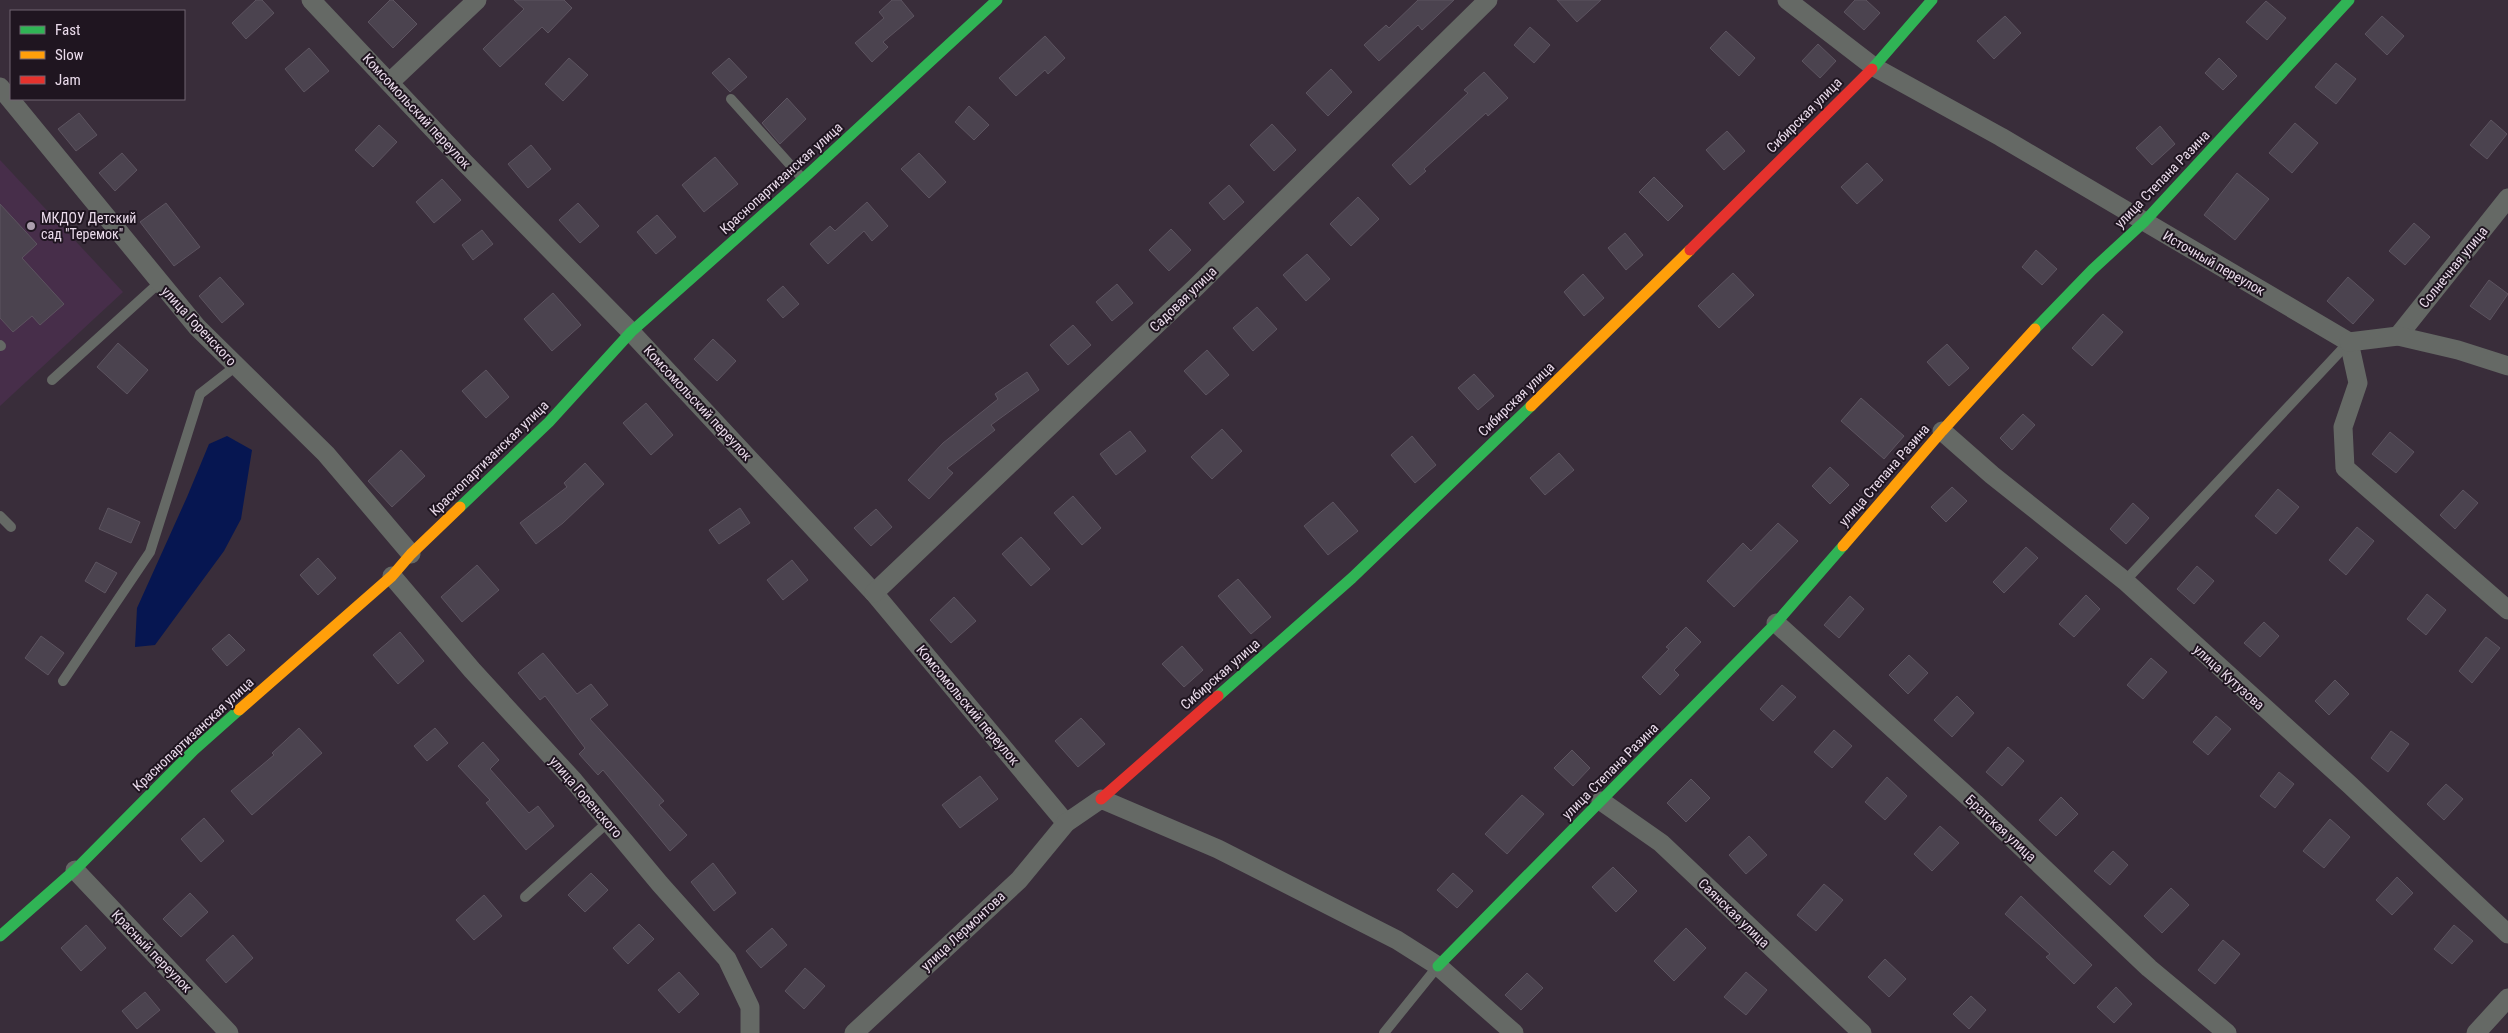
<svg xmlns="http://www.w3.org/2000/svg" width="2508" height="1033" font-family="'Roboto Condensed',sans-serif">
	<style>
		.built { fill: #472e4a }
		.water { fill: #061651 }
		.building { fill: #4b434f; stroke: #5d5460 }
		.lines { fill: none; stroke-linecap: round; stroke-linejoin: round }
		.lane { stroke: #656965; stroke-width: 10 }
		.street { stroke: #656965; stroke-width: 19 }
		.fast { stroke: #30b455; stroke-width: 11 }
		.slow { stroke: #ff9f0a; stroke-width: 11 }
		.jam { stroke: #e5322d; stroke-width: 11 }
		.poi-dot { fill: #ac9ead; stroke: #1f1520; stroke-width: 2 }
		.labels { text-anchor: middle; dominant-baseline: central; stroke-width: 4; stroke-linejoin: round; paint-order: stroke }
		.street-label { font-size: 14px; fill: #eadbeb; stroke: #1f1520 }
		.poi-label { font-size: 14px; fill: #eadbeb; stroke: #1f1520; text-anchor: start }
	</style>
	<rect width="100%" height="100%" fill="#392d3a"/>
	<path class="built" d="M 0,160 L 123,292 L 0,406 Z"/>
	<path class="water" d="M 227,436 L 252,450 L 241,519 L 224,551 L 155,645 L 135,647 L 137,608 L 187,497 L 209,444 Z"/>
	<g class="building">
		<path d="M 256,0 L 262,0 L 274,13 L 246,39 L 232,23 Z"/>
		<path d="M 390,0 L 393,0 L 417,24 L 393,48 L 368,22 Z"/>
		<path d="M 514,0 L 564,0 L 572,8 L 548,33 L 542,27 L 500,67 L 483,49 L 524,9 Z"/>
		<path d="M 892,0 L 901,0 L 914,16 L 883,42 L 888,47 L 872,62 L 855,43 L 884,18 L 879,12 Z"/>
		<path d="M 1418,0 L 1454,0 L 1422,30 L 1418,25 L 1379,61 L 1364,45 L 1386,25 L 1389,28 Z"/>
		<path d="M 1557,0 L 1601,0 L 1577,22 Z"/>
		<path d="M 1855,0 L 1866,0 L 1880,13 L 1864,30 L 1844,12 Z"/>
		<path d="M 2266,1 L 2286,18 L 2267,40 L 2246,22 Z"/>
		<path d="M 2005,16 L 2021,33 L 1994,59 L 1977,41 Z"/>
		<path d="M 2382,16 L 2404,36 L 2387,55 L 2365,34 Z"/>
		<path d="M 1530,27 L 1550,45 L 1534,63 L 1514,45 Z"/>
		<path d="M 1726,31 L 1755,58 L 1739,76 L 1710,48 Z"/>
		<path d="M 1045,36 L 1065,58 L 1048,74 L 1045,70 L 1016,96 L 999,78 Z"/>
		<path d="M 1818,44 L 1836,61 L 1820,78 L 1802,61 Z"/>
		<path d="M 309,48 L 329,71 L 304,92 L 285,69 Z"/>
		<path d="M 569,58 L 588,75 L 563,101 L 545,84 Z"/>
		<path d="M 729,58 L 747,77 L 730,92 L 712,73 Z"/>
		<path d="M 2219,58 L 2237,76 L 2223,90 L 2205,73 Z"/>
		<path d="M 2336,63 L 2356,79 L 2336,104 L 2315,87 Z"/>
		<path d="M 1331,69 L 1352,92 L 1328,116 L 1306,93 Z"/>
		<path d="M 1484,72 L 1508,98 L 1488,116 L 1486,113 L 1424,169 L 1426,171 L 1410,185 L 1392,165 L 1468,93 L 1464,90 Z"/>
		<path d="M 787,98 L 806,119 L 780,144 L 762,123 Z"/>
		<path d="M 969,106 L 989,125 L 974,140 L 955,122 Z"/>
		<path d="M 79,113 L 97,135 L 76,151 L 58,129 Z"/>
		<path d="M 2491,120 L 2507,134 L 2487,159 L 2470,145 Z"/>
		<path d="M 2295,123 L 2318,143 L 2292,173 L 2269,153 Z"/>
		<path d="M 1272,124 L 1296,150 L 1274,171 L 1250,145 Z"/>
		<path d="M 379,125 L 397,142 L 373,167 L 355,150 Z"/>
		<path d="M 2160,126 L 2175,144 L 2152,165 L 2136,148 Z"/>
		<path d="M 1727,131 L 1745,151 L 1724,170 L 1706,150 Z"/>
		<path d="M 531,145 L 551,169 L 528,188 L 508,164 Z"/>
		<path d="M 122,153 L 137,170 L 115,191 L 99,173 Z"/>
		<path d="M 919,153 L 946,182 L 929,198 L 901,169 Z"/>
		<path d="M 715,157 L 738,184 L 704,212 L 682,185 Z"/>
		<path d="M 1867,163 L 1883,180 L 1857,204 L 1841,187 Z"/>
		<path d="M 2237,173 L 2269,199 L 2235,240 L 2204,215 Z"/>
		<path d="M 1654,177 L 1683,206 L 1668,221 L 1639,192 Z"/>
		<path d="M 442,179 L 461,200 L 434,223 L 416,202 Z"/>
		<path d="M 1229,185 L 1244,202 L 1224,220 L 1209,203 Z"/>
		<path d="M 1358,197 L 1379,219 L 1351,246 L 1330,224 Z"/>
		<path d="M 867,202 L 888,226 L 872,241 L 864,231 L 828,264 L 810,244 L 830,226 L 835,231 Z"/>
		<path d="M 166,203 L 200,247 L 174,266 L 140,222 Z"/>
		<path d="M 578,203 L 599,226 L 580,243 L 559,220 Z"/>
		<path d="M 0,204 L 37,244 L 22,258 L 64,304 L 40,325 L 32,316 L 13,332 L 0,318 Z"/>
		<path d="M 657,215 L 676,237 L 656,254 L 637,232 Z"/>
		<path d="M 2414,223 L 2430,237 L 2405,265 L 2389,251 Z"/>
		<path d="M 1171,229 L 1191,250 L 1169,271 L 1149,250 Z"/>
		<path d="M 482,230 L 493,244 L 473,260 L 462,245 Z"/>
		<path d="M 1625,233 L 1643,255 L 1626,270 L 1608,248 Z"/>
		<path d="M 2036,250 L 2057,269 L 2042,285 L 2022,267 Z"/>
		<path d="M 1307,254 L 1330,279 L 1306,301 L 1283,275 Z"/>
		<path d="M 1733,273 L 1754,295 L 1719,328 L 1698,306 Z"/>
		<path d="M 1583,274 L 1604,298 L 1584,316 L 1564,292 Z"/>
		<path d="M 220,277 L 244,304 L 222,323 L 199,296 Z"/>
		<path d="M 2348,277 L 2374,300 L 2353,324 L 2327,301 Z"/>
		<path d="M 2489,280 L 2508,294 L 2490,320 L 2470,306 Z"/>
		<path d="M 1117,284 L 1133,303 L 1112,321 L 1096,302 Z"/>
		<path d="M 783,286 L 799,304 L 783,318 L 767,300 Z"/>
		<path d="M 553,293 L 581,325 L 552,351 L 524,319 Z"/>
		<path d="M 1257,307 L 1277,329 L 1253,351 L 1233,328 Z"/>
		<path d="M 2103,314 L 2123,332 L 2092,366 L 2072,348 Z"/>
		<path d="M 1073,325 L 1091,345 L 1068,365 L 1050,345 Z"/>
		<path d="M 713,339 L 736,361 L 717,381 L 694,359 Z"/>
		<path d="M 118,343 L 148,370 L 127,394 L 97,367 Z"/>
		<path d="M 1947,344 L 1969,368 L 1949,386 L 1927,362 Z"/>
		<path d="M 1207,350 L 1229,375 L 1206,395 L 1184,371 Z"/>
		<path d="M 486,370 L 509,397 L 486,418 L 462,391 Z"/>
		<path d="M 1027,372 L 1039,390 L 991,425 L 995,430 L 947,468 L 953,473 L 929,499 L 908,480 L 943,443 L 998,399 L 995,394 Z"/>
		<path d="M 1474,374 L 1494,396 L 1478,410 L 1458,388 Z"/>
		<path d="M 1861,398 L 1904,436 L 1884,459 L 1841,421 Z"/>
		<path d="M 646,403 L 673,435 L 651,455 L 623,423 Z"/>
		<path d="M 2023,414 L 2035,425 L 2012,450 L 2000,438 Z"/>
		<path d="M 1222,429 L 1242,451 L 1212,479 L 1191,457 Z"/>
		<path d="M 1130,431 L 1146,451 L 1116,475 L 1100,454 Z"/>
		<path d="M 2390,432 L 2414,452 L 2396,473 L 2372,454 Z"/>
		<path d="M 1412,436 L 1436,465 L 1415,483 L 1391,455 Z"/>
		<path d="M 401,450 L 425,476 L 392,507 L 368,481 Z"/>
		<path d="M 1559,453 L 1574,470 L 1545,495 L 1530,478 Z"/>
		<path d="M 585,463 L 604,484 L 563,523 L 536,544 L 520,523 L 567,487 L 564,483 Z"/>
		<path d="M 1830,467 L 1849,485 L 1830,504 L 1812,486 Z"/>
		<path d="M 1952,487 L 1967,501 L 1946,522 L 1931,507 Z"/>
		<path d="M 2278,489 L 2299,507 L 2276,534 L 2255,516 Z"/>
		<path d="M 2463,490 L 2478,503 L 2455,529 L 2440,515 Z"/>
		<path d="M 1073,496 L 1101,528 L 1082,545 L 1054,513 Z"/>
		<path d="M 1333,502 L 1358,531 L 1328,555 L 1304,526 Z"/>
		<path d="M 2133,503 L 2149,518 L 2126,544 L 2110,529 Z"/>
		<path d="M 108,508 L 140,522 L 131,543 L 99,529 Z"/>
		<path d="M 740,508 L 750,523 L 719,544 L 709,530 Z"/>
		<path d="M 876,509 L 892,527 L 871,546 L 854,528 Z"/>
		<path d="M 1778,523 L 1798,541 L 1734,607 L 1707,581 L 1743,543 L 1751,551 Z"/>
		<path d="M 2357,527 L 2374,541 L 2346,575 L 2329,560 Z"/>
		<path d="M 1021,537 L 1050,569 L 1031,586 L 1002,554 Z"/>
		<path d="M 2026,547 L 2038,558 L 2004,593 L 1993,582 Z"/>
		<path d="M 318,558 L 336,578 L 318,595 L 300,575 Z"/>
		<path d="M 792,560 L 808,580 L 783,600 L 767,580 Z"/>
		<path d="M 96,562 L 117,573 L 105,593 L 85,581 Z"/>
		<path d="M 477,565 L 499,590 L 462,622 L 441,597 Z"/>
		<path d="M 2197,566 L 2214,581 L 2194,604 L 2177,589 Z"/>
		<path d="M 1238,579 L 1271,617 L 1251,634 L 1218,596 Z"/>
		<path d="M 2427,594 L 2446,610 L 2426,635 L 2407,619 Z"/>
		<path d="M 2086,595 L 2100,609 L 2074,637 L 2059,624 Z"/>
		<path d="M 1850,596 L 1864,609 L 1839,638 L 1824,625 Z"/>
		<path d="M 954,597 L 976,621 L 951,643 L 930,620 Z"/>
		<path d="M 2264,622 L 2279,636 L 2260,657 L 2244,643 Z"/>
		<path d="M 1686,627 L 1701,642 L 1674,670 L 1679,675 L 1660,695 L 1642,677 L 1669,649 L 1666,647 Z"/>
		<path d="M 400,632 L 424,661 L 398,684 L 373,655 Z"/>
		<path d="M 229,634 L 245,650 L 227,666 L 212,649 Z"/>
		<path d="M 41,636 L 64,653 L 48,675 L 25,658 Z"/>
		<path d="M 2486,637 L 2500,648 L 2472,683 L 2459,671 Z"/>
		<path d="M 1182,646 L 1203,670 L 1184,687 L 1162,664 Z"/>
		<path d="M 543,653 L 577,694 L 591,684 L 608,705 L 590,719 L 664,801 L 659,805 L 687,835 L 670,851 L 603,770 L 598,775 L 579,754 L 585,748 L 545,696 L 540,700 L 518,673 Z"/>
		<path d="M 1909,655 L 1928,673 L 1908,694 L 1889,675 Z"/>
		<path d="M 2151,658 L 2167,672 L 2143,699 L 2127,685 Z"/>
		<path d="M 2335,680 L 2349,694 L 2329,715 L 2315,701 Z"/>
		<path d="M 1782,685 L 1796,697 L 1773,721 L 1760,709 Z"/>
		<path d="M 1957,696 L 1974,713 L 1952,737 L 1934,720 Z"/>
		<path d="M 2216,716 L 2231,729 L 2208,755 L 2193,742 Z"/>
		<path d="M 1081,718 L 1105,744 L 1078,767 L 1055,741 Z"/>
		<path d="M 299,728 L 322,753 L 252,815 L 231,791 L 274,755 L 272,753 Z"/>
		<path d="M 435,728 L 448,743 L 427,761 L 414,746 Z"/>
		<path d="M 1834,730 L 1852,746 L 1832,768 L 1814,752 Z"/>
		<path d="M 2391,731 L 2409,744 L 2388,772 L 2371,758 Z"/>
		<path d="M 483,742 L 499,760 L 490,769 L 529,813 L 538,806 L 554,826 L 526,850 L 486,803 L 490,800 L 458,766 Z"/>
		<path d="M 2008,747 L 2024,761 L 2002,786 L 1986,772 Z"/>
		<path d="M 1572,750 L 1590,768 L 1573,786 L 1554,768 Z"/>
		<path d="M 2279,772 L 2294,784 L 2275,808 L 2260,796 Z"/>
		<path d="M 980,776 L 998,799 L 960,828 L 942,805 Z"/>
		<path d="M 1887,777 L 1907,796 L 1885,820 L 1865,802 Z"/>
		<path d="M 1691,779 L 1710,798 L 1686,822 L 1667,803 Z"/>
		<path d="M 2446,784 L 2463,799 L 2444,820 L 2427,804 Z"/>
		<path d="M 1522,795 L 1544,814 L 1507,854 L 1485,834 Z"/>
		<path d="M 2061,797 L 2078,814 L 2056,836 L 2039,820 Z"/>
		<path d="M 204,818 L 224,841 L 201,862 L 181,839 Z"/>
		<path d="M 2330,819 L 2350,837 L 2324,868 L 2303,851 Z"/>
		<path d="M 1940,826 L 1959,843 L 1932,871 L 1914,854 Z"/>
		<path d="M 1749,836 L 1767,855 L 1746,874 L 1729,855 Z"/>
		<path d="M 2113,851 L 2128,865 L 2110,885 L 2094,871 Z"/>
		<path d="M 713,863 L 736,893 L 714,911 L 691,882 Z"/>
		<path d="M 1613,867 L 1637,891 L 1616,912 L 1592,887 Z"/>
		<path d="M 591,873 L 608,890 L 585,912 L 568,895 Z"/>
		<path d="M 1453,873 L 1473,891 L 1457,908 L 1437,890 Z"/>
		<path d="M 2397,877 L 2413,893 L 2392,915 L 2376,900 Z"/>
		<path d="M 1824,884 L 1843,900 L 1816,931 L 1797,915 Z"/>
		<path d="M 2171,888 L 2189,905 L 2162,933 L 2144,916 Z"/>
		<path d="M 190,893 L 208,912 L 181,937 L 163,919 Z"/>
		<path d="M 484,895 L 502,916 L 474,940 L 456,920 Z"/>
		<path d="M 2021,896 L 2092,965 L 2074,984 L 2046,957 L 2050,954 L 2005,914 Z"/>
		<path d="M 639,924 L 654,939 L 628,964 L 613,948 Z"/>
		<path d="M 86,925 L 106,948 L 81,971 L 61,948 Z"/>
		<path d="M 2454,925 L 2473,941 L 2452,964 L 2434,949 Z"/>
		<path d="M 772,928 L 787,945 L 761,968 L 746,951 Z"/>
		<path d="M 1686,928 L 1706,948 L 1674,981 L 1654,961 Z"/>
		<path d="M 233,935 L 253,958 L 226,983 L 206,960 Z"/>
		<path d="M 2223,940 L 2240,954 L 2215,984 L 2198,970 Z"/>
		<path d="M 1885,959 L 1906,979 L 1889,997 L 1868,977 Z"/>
		<path d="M 805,968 L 825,986 L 804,1009 L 785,991 Z"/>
		<path d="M 679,972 L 699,994 L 679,1013 L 658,990 Z"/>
		<path d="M 1746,972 L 1767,990 L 1746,1015 L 1724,997 Z"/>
		<path d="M 1527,973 L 1543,988 L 1521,1010 L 1505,995 Z"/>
		<path d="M 2116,987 L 2132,1004 L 2114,1023 L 2097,1007 Z"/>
		<path d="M 145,992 L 160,1010 L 137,1029 L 122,1011 Z"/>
		<path d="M 1971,996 L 1986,1010 L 1969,1029 L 1953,1014 Z"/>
	</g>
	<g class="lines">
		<g class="lane">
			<path d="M 731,99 L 802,178"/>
			<path d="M 0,345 L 1,346"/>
			<path d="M 52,380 L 159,283"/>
			<path d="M 0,516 L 11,527"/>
			<path d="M 2125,581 L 2349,342"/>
			<path d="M 63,681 L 150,552 L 200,394 L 236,366"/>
			<path d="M 525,897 L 608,822"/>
			<path d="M 1384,1033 L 1438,966"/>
		</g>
		<g class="street">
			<path d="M 311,0 L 465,163 L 631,332 L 874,593 L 1066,823"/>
			<path d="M 1787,0 L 1874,67 L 2001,137 L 2349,342 L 2358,383 L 2343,427 L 2345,468 L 2508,610"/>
			<path d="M 390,82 L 477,0"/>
			<path d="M 0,87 L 197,327 L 326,454 L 411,554"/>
			<path d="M 2398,336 L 2508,198"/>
			<path d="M 2349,342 L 2398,336 L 2458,350 L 2508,366"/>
			<path d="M 1942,431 L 1992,475 L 2125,581 L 2350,785 L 2508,934"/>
			<path d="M 392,576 L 472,670 L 574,781 L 660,884 L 727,959 L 750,1007 L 750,1033"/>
			<path d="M 874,593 L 1196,287 L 1488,0"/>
			<path d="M 1776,623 L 1975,803 L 2149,968 L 2227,1033"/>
			<path d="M 1601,801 L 1661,843 L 1862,1033"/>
			<path d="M 75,870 L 229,1033"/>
			<path d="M 854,1033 L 1019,880 L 1066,823 L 1101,799 L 1218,849 L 1397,940 L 1438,966 L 1514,1033"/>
			<path d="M 2476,1033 L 2508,998"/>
		</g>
		<g class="fast">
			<path d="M 1872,69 L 1932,0"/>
			<path d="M 2035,329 L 2092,270 L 2144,222 L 2349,0"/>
			<path d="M 460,507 L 549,422 L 631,332 L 803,179 L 997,0"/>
			<path d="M 1218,696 L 1352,578 L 1531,406"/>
			<path d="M 0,936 L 75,870 L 194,750 L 239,710"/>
			<path d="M 1438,966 L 1776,623 L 1843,546"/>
		</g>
		<g class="slow">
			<path d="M 1531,406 L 1690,250"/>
			<path d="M 1843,546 L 1942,431 L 2035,329"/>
			<path d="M 239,710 L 392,576 L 411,554 L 460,507"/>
		</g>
		<g class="jam">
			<path d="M 1690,250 L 1872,69"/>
			<path d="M 1101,799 L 1218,696"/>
		</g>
	</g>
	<circle class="poi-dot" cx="31" cy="226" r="5"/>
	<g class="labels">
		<g class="street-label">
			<text transform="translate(417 111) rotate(47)">Комсомольский переулок</text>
			<text transform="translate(1804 115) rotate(-45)">Сибирская улица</text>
			<text transform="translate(781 178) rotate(-42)">Краснопартизанская улица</text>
			<text transform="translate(2162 179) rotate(-46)">улица Степана Разина</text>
			<text transform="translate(2214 263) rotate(30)">Источный переулок</text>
			<text transform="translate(2453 267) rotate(-51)">Солнечная улица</text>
			<text transform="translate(1183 299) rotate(-44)">Садовая улица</text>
			<text transform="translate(199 326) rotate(47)">улица Горенского</text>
			<text transform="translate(1516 399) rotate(-44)">Сибирская улица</text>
			<text transform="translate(698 403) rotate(47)">Комсомольский переулок</text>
			<text transform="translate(489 458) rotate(-44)">Краснопартизанская улица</text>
			<text transform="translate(1884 475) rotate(-49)">улица Степана Разина</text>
			<text transform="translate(1220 674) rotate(-41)">Сибирская улица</text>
			<text transform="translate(2229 677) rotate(42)">улица Кутузова</text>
			<text transform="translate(968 705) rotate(50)">Комсомольский переулок</text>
			<text transform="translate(193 734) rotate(-43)">Краснопартизанская улица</text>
			<text transform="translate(1610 771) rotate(-45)">улица Степана Разина</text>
			<text transform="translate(586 797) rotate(49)">улица Горенского</text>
			<text transform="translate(2001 828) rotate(43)">Братская улица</text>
			<text transform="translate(1734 913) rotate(44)">Саянская улица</text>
			<text transform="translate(963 931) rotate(-43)">улица Лермонтова</text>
			<text transform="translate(152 951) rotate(46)">Красный переулок</text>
		</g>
		<g class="poi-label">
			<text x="41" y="218">МКДОУ Детский<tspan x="41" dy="16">сад "Теремок"</tspan></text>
		</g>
	</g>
	<rect x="10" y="10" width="175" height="90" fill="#1f1520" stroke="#706471"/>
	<rect x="20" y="26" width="25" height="8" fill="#30b455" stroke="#706471"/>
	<text x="55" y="35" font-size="15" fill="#eadbeb">Fast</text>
	<rect x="20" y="51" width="25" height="8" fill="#ff9f0a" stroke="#706471"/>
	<text x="55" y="60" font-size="15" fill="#eadbeb">Slow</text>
	<rect x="20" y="76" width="25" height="8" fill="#e5322d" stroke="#706471"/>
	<text x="55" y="85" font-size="15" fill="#eadbeb">Jam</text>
</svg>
